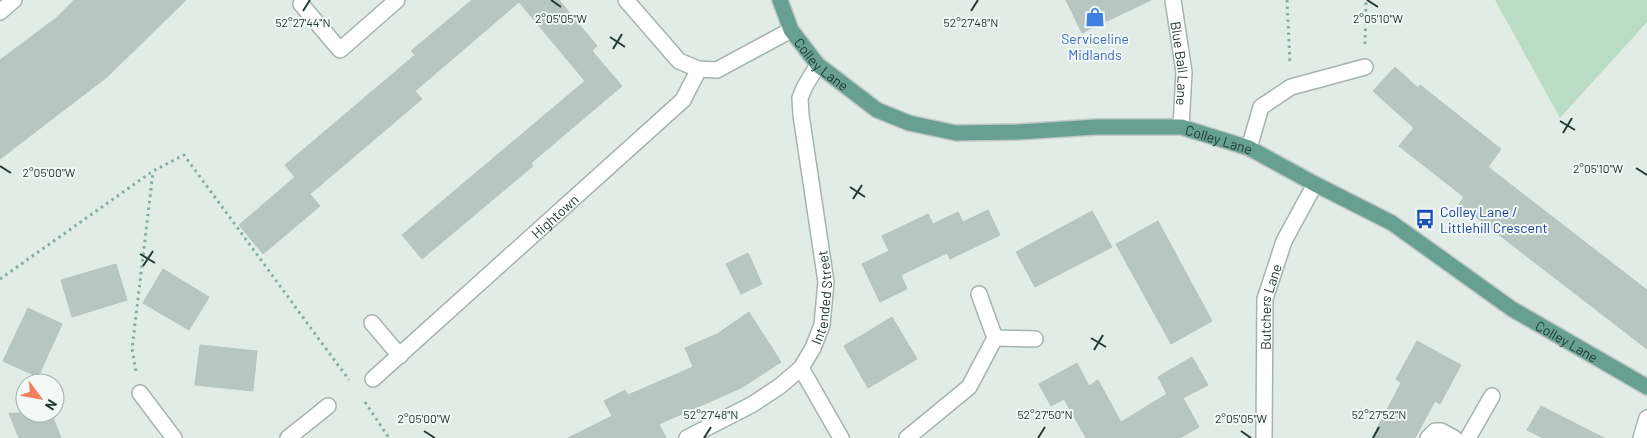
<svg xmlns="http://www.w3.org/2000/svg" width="1647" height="438" font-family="Barlow,sans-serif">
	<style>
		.green { fill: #bbdcc4 }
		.building { fill: #b7c6c0; stroke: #b4c5be }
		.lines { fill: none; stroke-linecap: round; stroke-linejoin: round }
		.minor-casing { stroke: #a5b4ae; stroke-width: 18 }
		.major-casing { stroke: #c1c8c6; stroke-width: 18 }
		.path { stroke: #83aea1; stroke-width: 3; stroke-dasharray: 2.5 4; stroke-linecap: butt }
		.minor { stroke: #fff; stroke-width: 15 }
		.major { stroke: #67a091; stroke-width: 15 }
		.ticks { fill: none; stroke: #223c35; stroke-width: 2 }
		.labels { text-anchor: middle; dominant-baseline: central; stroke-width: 4; stroke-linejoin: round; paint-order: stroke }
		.shop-label { font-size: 14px; fill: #366cbe; stroke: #f2f8f5 }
		.street-label { font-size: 14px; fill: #223c35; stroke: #f2f8f5 }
		.transit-label { font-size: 14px; fill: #164399; stroke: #f2f8f5; text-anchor: start }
		.ticks-label { font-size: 12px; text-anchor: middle; fill: #223c35; stroke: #f2f8f5; stroke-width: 4; stroke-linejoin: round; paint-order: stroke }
	</style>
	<rect width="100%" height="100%" fill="#e2ece7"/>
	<path class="green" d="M 1495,0 L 1647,0 L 1647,22 L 1560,118 Z"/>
	<g class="building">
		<path d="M 74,0 L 186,0 L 107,77 L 0,159 L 0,60 L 56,18 Z"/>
		<path d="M 472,0 L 559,0 L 597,46 L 592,51 L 622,86 L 531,163 L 533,166 L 422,259 L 402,235 L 585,81 L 519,2 L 415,91 L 422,99 L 310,194 L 320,206 L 263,254 L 239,225 L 295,177 L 285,165 L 415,55 L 411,51 Z"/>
		<path d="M 1066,0 L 1151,0 L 1082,33 Z"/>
		<path d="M 1395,67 L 1418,88 L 1420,85 L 1501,149 L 1488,167 L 1647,290 L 1647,349 L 1459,204 L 1464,197 L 1399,146 L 1414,128 L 1373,91 Z"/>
		<path d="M 988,210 L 1000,235 L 950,259 L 947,253 L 901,275 L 907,289 L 880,302 L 862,264 L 889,251 L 882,236 L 928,214 L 933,224 L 958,212 L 963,222 Z"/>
		<path d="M 1092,211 L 1112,247 L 1035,287 L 1016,252 Z"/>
		<path d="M 1158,221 L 1212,321 L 1171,344 L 1116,244 Z"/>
		<path d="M 748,253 L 762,284 L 741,294 L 726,264 Z"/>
		<path d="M 116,264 L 127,300 L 72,317 L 61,280 Z"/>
		<path d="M 163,269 L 209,297 L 189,330 L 143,303 Z"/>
		<path d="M 28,308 L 62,324 L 38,377 L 3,361 Z"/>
		<path d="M 749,312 L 781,362 L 741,388 L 659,424 L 666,438 L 568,438 L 612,416 L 604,401 L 625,390 L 628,395 L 693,367 L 685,348 L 717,334 Z"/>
		<path d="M 892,317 L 917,359 L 868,388 L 844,346 Z"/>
		<path d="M 1417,341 L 1461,365 L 1440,404 L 1435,401 L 1415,438 L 1372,438 L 1401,383 L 1396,379 Z"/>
		<path d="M 200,345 L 257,351 L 253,391 L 195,385 Z"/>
		<path d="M 1192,357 L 1208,385 L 1183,398 L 1199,427 L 1180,438 L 1086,438 L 1064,399 L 1051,406 L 1039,384 L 1077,363 L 1089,386 L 1098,380 L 1121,422 L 1167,394 L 1158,377 Z"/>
		<path d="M 1541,406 L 1604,438 L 1543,438 L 1527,430 Z"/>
		<path d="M 9,413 L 51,413 L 61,438 L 19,438 Z"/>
	</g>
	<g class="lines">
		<defs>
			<g id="minor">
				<path d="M 626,0 L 679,61 L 698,69 L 717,70 L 791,30"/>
				<path id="s1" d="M 1173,0 L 1184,72 L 1181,127"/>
				<path d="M 301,4 L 340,50 L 397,0"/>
				<path d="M 0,12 L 14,0"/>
				<path d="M 1249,148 L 1261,107 L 1291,87 L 1365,67"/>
				<path d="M 372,323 L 400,356"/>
				<path d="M 995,338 L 1035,339"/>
				<path d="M 801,368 L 841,438"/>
				<path id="s2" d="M 373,379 L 683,100 L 699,69"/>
				<path d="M 140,393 L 174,438"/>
				<path d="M 288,438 L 328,406"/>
				<path id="s3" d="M 687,438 L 753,404 L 780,386 L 801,368 L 813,348 L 822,325 L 826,282 L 801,115 L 800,98 L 805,86 L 818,65"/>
				<path d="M 907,438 L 969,387 L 995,338 L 979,294"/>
				<path id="s4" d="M 1264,438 L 1265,299 L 1284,241 L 1315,184"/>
				<path d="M 1428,438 L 1435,431 L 1441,431 L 1454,438"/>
				<path d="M 1468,438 L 1492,396"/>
				<path d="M 1641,438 L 1647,418"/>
			</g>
			<g id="major">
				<path id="s5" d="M 780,0 L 791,30 L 818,65 L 877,110 L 909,123 L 956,133 L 1018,132 L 1096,127 L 1181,127 L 1249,148 L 1315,184 L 1392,223 L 1512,309 L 1647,387"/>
			</g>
		</defs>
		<use href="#minor" class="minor-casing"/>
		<use href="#major" class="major-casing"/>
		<g class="path">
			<path d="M 1287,0 L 1290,64"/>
			<path d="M 1365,44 L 1366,0"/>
			<path d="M 0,279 L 153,171 L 184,155 L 349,380"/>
			<path d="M 136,371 L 132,349 L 153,172"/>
			<path d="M 365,402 L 389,438"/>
		</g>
		<use href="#minor" class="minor"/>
		<use href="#major" class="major"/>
	</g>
	<path class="ticks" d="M 551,0 L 561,7M 1367,0 L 1378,7M 303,11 L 310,0M 971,11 L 978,0M 610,37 L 625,47M 613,49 L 622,34M 1560,121 L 1575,130M 1563,133 L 1572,118M 0,166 L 11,173M 1636,168 L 1647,175M 850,187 L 865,197M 853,199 L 862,185M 140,254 L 155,263M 143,266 L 153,251M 1091,338 L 1106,347M 1094,350 L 1103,335M 424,431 L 435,438M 1241,431 L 1251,438M 704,438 L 711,427M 1038,438 L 1045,427M 1373,438 L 1379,427"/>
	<defs>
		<symbol id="shop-bare" viewBox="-9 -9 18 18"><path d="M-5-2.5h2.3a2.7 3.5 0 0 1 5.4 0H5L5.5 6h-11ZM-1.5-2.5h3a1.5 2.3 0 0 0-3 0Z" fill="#3f7fe0" stroke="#f2f8f5" stroke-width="2.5" paint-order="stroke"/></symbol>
		<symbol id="bus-bare" viewBox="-9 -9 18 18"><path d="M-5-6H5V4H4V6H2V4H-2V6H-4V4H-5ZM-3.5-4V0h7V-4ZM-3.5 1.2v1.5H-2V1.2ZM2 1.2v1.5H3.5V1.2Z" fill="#1a4fb4" stroke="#f2f8f5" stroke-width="2.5" paint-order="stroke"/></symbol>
	</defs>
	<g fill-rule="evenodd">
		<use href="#shop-bare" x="1081" y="3" width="28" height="28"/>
		<use href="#bus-bare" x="1411" y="205" width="28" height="28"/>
	</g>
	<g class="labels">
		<g class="shop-label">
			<text x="1095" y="38">Serviceline<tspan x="1095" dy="16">Midlands</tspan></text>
		</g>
		<g class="street-label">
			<text stroke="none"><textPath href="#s5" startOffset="78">Colley Lane</textPath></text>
			<text stroke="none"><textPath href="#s1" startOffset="64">Blue Ball Lane</textPath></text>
			<text stroke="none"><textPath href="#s5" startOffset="498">Colley Lane</textPath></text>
			<text stroke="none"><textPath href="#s2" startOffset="244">Hightown</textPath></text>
			<text stroke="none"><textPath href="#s3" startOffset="210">Intended Street</textPath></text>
			<text stroke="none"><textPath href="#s4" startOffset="132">Butchers Lane</textPath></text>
			<text stroke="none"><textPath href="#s5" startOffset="902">Colley Lane</textPath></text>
		</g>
		<g class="transit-label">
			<text x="1440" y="211">Colley Lane /<tspan x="1440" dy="16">Littlehill Crescent</tspan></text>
		</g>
	</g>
	<g class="ticks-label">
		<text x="1378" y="23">2°05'10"W</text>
		<text x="561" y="23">2°05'05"W</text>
		<text x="303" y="27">52°27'44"N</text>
		<text x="971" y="27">52°27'48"N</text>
		<text x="1598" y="173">2°05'10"W</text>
		<text x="49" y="177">2°05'00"W</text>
		<text x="711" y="419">52°27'48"N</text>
		<text x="1045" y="419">52°27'50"N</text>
		<text x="1379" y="419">52°27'52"N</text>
		<text x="424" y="423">2°05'00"W</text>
		<text x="1241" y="423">2°05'05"W</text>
	</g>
	<g transform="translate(40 398) rotate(122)"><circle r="24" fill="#f2f8f5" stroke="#9fada8"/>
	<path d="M0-4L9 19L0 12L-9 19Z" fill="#ee815d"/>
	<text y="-8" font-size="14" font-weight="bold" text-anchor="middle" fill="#223c35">N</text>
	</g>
</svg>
